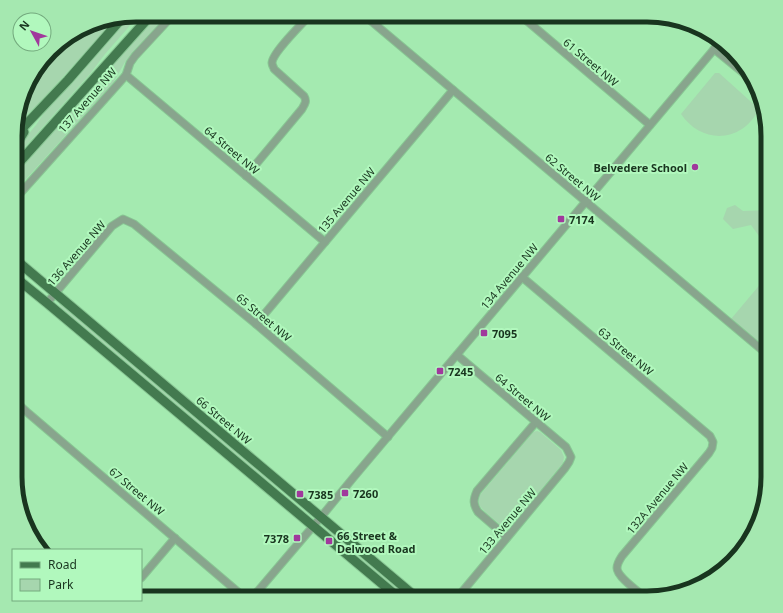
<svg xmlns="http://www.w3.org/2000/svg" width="783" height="613" font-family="'Noto Sans',sans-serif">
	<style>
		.green { fill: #a6d6ae }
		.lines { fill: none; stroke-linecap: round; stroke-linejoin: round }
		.minor-casing { stroke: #88c693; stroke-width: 9 }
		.major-casing { stroke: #88c693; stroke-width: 11 }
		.minor { stroke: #88a58d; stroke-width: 7 }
		.major { stroke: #437a4f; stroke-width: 9 }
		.poi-dot { fill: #a0399c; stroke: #b1f8bd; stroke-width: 1.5 }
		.labels { text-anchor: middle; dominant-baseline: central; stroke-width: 4; stroke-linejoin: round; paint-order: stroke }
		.street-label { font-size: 11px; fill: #19351f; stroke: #b1f8bd }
		.poi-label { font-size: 11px; font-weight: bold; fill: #19351f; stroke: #b1f8bd; text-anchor: start }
		.rim { fill: none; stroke: #19351f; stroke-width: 5 }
	</style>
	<rect width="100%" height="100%" fill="#a4eab0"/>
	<g class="green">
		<path d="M 156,15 L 168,15 L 125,62 L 113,83 L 16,190 L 16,170 Z"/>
		<path d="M 113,19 L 110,22 L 109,20 L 103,27 L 106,30 L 38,104 L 16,125 L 16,120 L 31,76 L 40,64 L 45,64 L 49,63 L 49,60 L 84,29 L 97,21 Z"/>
		<path d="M 129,20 L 131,21 L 130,25 L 127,29 L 105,54 L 90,74 L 16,157 L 16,149 L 36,125 L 46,110 L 126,21 Z"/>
		<path d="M 715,73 L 719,73 L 759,109 C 742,143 702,145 681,114 Z"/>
		<path d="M 735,205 L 743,211 L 768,210 L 768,231 L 766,231 L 759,236 L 751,225 L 733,229 L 723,219 L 727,208 Z"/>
		<path d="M 768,275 L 768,349 L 731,319 Z"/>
		<path d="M 59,302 L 60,302 L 280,488 L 279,489 L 258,474 L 61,308 L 59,304 Z"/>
		<path d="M 537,431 L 540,432 L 561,450 L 564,457 L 563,463 L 511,526 L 508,528 L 506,528 C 500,525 481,510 479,504 C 478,501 479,498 480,495 L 533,432 Z"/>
		<path d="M 357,556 L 376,569 L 408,596 L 407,597 L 388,584 L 357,557 Z"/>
	</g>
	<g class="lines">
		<defs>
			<g id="minor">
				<path d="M 138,15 L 145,21"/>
				<path d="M 364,15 L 768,355"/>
				<path d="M 520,15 L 650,125"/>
				<path d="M 714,49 L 752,80"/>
				<path d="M 49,53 L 54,51 L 68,38"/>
				<path d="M 126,75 L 325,242"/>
				<path d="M 246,176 L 302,109 C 305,104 307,101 304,96 L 274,69 C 274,68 272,65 272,63 C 272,53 302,24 310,15"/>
				<path d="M 16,198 L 119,83 L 126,75 L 130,63 L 135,56 L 173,15"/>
				<path d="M 522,277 L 710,436 L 713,442 L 712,448 L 709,453 L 622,556 C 620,559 617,564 617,568 C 617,577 639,592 646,598"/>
				<path d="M 47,303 L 112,226 L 123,219 L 134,224 L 256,324 L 388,437"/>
				<path d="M 256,324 L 453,90"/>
				<path d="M 15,401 L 28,413 L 245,598"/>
				<path d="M 507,537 L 478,512 C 473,504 473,500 477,491 L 536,422"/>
				<path d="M 141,578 L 175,538"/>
				<path d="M 252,598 L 321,517 L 353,478 L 721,41"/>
				<path d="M 457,598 L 565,468 L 569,462 L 571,457 L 566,447 L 457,355"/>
			</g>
			<g id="major">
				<path d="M 16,135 L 68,80 L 123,17"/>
				<path d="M 16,145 L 24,132"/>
				<path d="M 16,166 L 151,15"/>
				<path d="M 16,260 L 417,598"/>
				<path d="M 16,278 L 47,303 L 399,598"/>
			</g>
		</defs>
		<use href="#minor" class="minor-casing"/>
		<use href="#major" class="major-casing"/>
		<use href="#minor" class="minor"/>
		<use href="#major" class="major"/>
	</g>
	<g class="poi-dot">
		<circle cx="695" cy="167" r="4"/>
		<rect x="557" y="215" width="8" height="8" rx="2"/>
		<rect x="480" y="329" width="8" height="8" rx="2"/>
		<rect x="436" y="367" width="8" height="8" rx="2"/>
		<rect x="341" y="489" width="8" height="8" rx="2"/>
		<rect x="296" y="490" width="8" height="8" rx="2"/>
		<rect x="293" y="534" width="8" height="8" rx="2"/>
		<rect x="325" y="537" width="8" height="8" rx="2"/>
	</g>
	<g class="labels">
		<g class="street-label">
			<text transform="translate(591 62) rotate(40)">61 Street NW</text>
			<text transform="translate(87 100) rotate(-49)">137 Avenue NW</text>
			<text transform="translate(232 150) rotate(40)">64 Street NW</text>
			<text transform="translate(573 177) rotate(40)">62 Street NW</text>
			<text transform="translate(346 200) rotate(-50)">135 Avenue NW</text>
			<text transform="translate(76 253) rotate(-49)">136 Avenue NW</text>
			<text transform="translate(509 276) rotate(-50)">134 Avenue NW</text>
			<text transform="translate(264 317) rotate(40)">65 Street NW</text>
			<text transform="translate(626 351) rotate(40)">63 Street NW</text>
			<text transform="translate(523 397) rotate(40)">64 Street NW</text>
			<text transform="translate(224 420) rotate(40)">66 Street NW</text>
			<text transform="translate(137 491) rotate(40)">67 Street NW</text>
			<text transform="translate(657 498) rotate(-50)">132A Avenue NW</text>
			<text transform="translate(507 521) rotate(-50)">133 Avenue NW</text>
		</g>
		<g class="poi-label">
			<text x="687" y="167" text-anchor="end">Belvedere School</text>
			<text x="569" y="219">7174</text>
			<text x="492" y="333">7095</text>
			<text x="448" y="371">7245</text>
			<text x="353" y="493">7260</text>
			<text x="308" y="494">7385</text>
			<text x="337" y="535">66 Street &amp;<tspan x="337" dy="13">Delwood Road</tspan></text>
			<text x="289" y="538" text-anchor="end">7378</text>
		</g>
	</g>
	<path d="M0 0H783V613H0ZM136 22H647A114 114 0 0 1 761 136V477A114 114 0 0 1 647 591H136A114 114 0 0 1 22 477V136A114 114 0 0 1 136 22Z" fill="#a5e8b0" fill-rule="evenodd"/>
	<path class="rim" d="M136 22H647A114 114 0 0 1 761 136V477A114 114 0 0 1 647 591H136A114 114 0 0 1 22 477V136A114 114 0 0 1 136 22Z"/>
	<rect x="12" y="549" width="130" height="52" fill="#b1f8bd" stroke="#74aa7e"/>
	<rect x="20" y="562" width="20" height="6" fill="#437a4f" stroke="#74aa7e"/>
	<text x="48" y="569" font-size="12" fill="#19351f">Road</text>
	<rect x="20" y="579" width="20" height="12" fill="#a6d6ae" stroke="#74aa7e"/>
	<text x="48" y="589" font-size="12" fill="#19351f">Park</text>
	<g transform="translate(32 32) rotate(310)"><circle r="19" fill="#b1f8bd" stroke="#74aa7e"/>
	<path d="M0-3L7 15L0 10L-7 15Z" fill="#a0399c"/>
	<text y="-6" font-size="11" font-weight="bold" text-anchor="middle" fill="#19351f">N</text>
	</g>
</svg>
